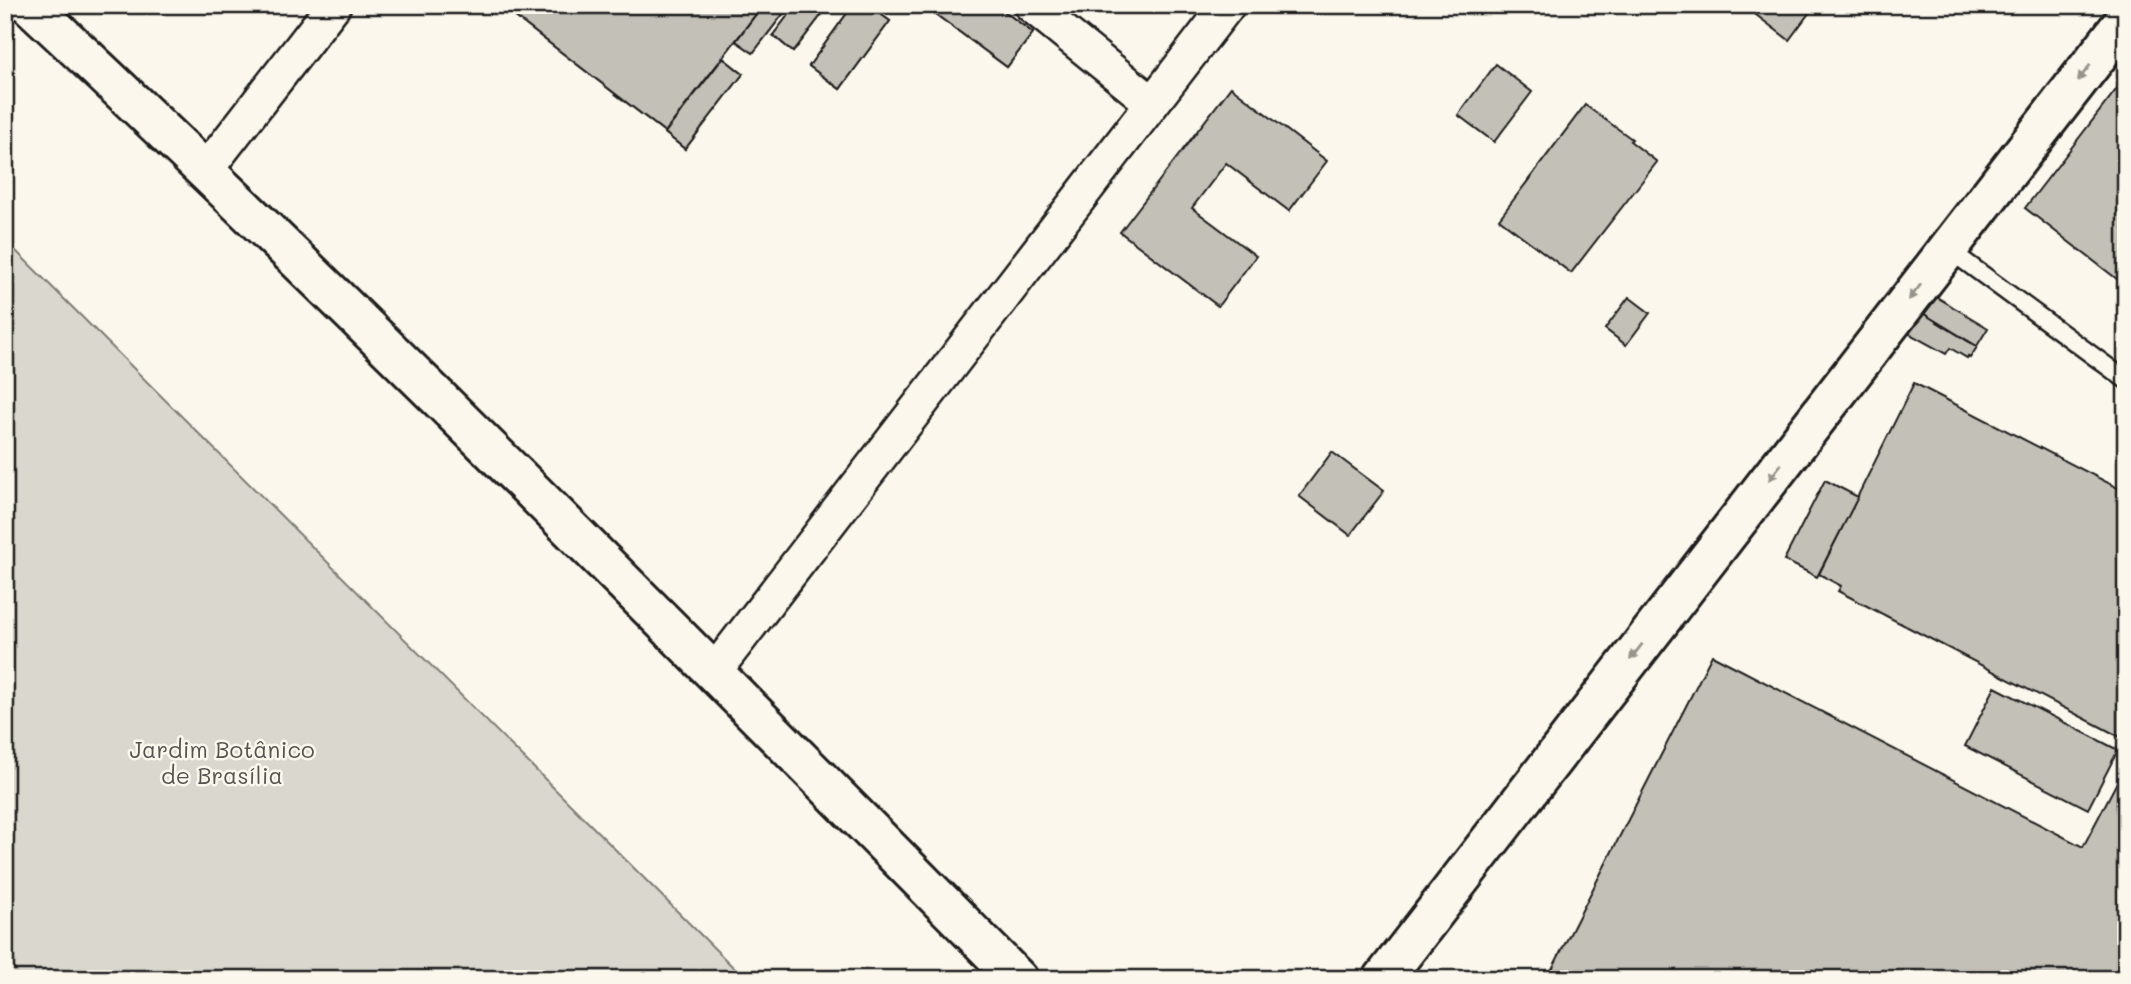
<svg xmlns="http://www.w3.org/2000/svg" width="2131" height="984" font-family="Mali,sans-serif">
	<style>
		.green { fill: #dad7ce; stroke: #7b7a75; stroke-width: 2 }
		.building { fill: #c3c0b8; stroke: #1c1c1c; stroke-width: 2 }
		.lines { fill: none; stroke-linecap: round; stroke-linejoin: round }
		.lane-casing { stroke: #1c1c1c; stroke-width: 21 }
		.street-casing { stroke: #1c1c1c; stroke-width: 38 }
		.secondary-casing { stroke: #1c1c1c; stroke-width: 44 }
		.lane { stroke: #fbf7ec; stroke-width: 16 }
		.street { stroke: #fbf7ec; stroke-width: 33 }
		.secondary { stroke: #fbf7ec; stroke-width: 38 }
		.oneway { fill: #97948e }
		.labels { text-anchor: middle; dominant-baseline: central; stroke-width: 5; stroke-linejoin: round; paint-order: stroke }
		.park-label { font-size: 23px; fill: #555451; stroke: #fbf7ec }
	</style>
	<rect width="100%" height="100%" fill="#fbf7ec"/>
	<filter id="ink" filterUnits="userSpaceOnUse"><feTurbulence type="fractalNoise" baseFrequency=".0143" numOctaves="2"/><feDisplacementMap in="SourceGraphic" scale="14" xChannelSelector="R" yChannelSelector="G"/><feConvolveMatrix kernelMatrix="1 2 1 2 8 2 1 2 1" color-interpolation-filters="sRGB"/></filter>
	<g filter="url(#ink)">
		<path class="green" d="M 5,240 L 745,979 L 5,979 Z"/>
		<g class="building">
			<path d="M 388,5 L 406,5 L 406,7 L 389,10 Z"/>
			<path d="M 388,5 L 406,5 L 406,7 L 389,10 Z"/>
			<path d="M 500,5 L 763,5 L 665,132 Z"/>
			<path d="M 500,5 L 763,5 L 665,132 Z"/>
			<path d="M 763,5 L 790,5 L 753,53 L 736,41 Z"/>
			<path d="M 763,5 L 790,5 L 753,53 L 736,41 Z"/>
			<path d="M 796,5 L 829,5 L 793,52 L 773,35 Z"/>
			<path d="M 796,5 L 829,5 L 793,52 L 773,35 Z"/>
			<path d="M 853,5 L 868,5 L 890,21 L 840,89 L 809,66 Z"/>
			<path d="M 853,5 L 868,5 L 890,21 L 840,89 L 809,66 Z"/>
			<path d="M 923,5 L 996,5 L 1033,33 L 1007,67 Z"/>
			<path d="M 923,5 L 996,5 L 1033,33 L 1007,67 Z"/>
			<path d="M 1743,5 L 1815,5 L 1789,40 Z"/>
			<path d="M 723,58 L 743,74 L 685,149 L 665,133 Z"/>
			<path d="M 723,58 L 743,74 L 685,149 L 665,133 Z"/>
			<path d="M 1496,64 L 1532,92 L 1494,142 L 1458,115 Z"/>
			<path d="M 2126,77 L 2126,286 L 2025,208 Z"/>
			<path d="M 1231,87 L 1327,161 L 1289,211 L 1226,163 L 1192,208 L 1256,256 L 1218,306 L 1120,232 Z"/>
			<path d="M 1585,105 L 1632,139 L 1630,141 L 1657,162 L 1571,273 L 1499,219 Z"/>
			<path d="M 1935,296 L 1988,328 L 1977,346 L 1924,314 Z"/>
			<path d="M 1629,297 L 1650,313 L 1626,345 L 1605,329 Z"/>
			<path d="M 1921,312 L 1977,347 L 1970,358 L 1968,356 L 1967,358 L 1950,348 L 1946,354 L 1906,332 Z"/>
			<path d="M 1914,383 L 2126,492 L 2126,740 L 1838,591 L 1841,586 L 1819,574 Z"/>
			<path d="M 1332,452 L 1384,491 L 1350,535 L 1299,496 Z"/>
			<path d="M 1825,480 L 1858,497 L 1817,577 L 1784,560 Z"/>
			<path d="M 1712,655 L 2083,847 L 2126,765 L 2126,965 L 2119,979 L 1562,979 L 1550,973 Z"/>
			<path d="M 1995,687 L 2118,750 L 2088,809 L 1965,746 Z"/>
		</g>
		<g class="lines">
			<defs>
				<path id="lane" d="M 1948,249 L 2126,380"/>
				<g id="street">
					<path d="M 1031,5 L 1152,103"/>
					<path d="M 206,170 L 334,5"/>
					<path d="M 714,672 L 1228,5"/>
				</g>
				<g id="secondary">
					<path d="M 30,5 C 368,321 692,650 1018,979"/>
					<path d="M 1383,979 L 2126,19"/>
				</g>
			</defs>
			<use href="#lane" class="lane-casing"/>
			<use href="#street" class="street-casing"/>
			<use href="#secondary" class="secondary-casing"/>
			<use href="#lane" class="lane"/>
			<use href="#street" class="street"/>
			<use href="#secondary" class="secondary"/>
		</g>
		<defs><path id="oneway-solid" d="M-6-.8H1V-3.2L6.5 0L1 3.2V.8H-6Z" transform="scale(1.75)"/></defs>
		<g class="oneway">
			<use href="#oneway-solid" transform="translate(2084 73) rotate(128)"/>
			<use href="#oneway-solid" transform="translate(1915 292) rotate(128)"/>
			<use href="#oneway-solid" transform="translate(1775 472) rotate(128)"/>
			<use href="#oneway-solid" transform="translate(1636 652) rotate(128)"/>
		</g>
	</g>
	<g class="labels">
		<g class="park-label">
			<text x="222" y="749">Jardim Botânico<tspan x="222" dy="26">de Brasília</tspan></text>
		</g>
	</g>
	<rect width="2131" height="984" fill="none" stroke="#fbf7ec" stroke-width="28"/>
	<rect x="14" y="14" width="2103" height="956" fill="none" stroke="#1c1c1c" stroke-width="2.5" filter="url(#ink)"/>
</svg>
